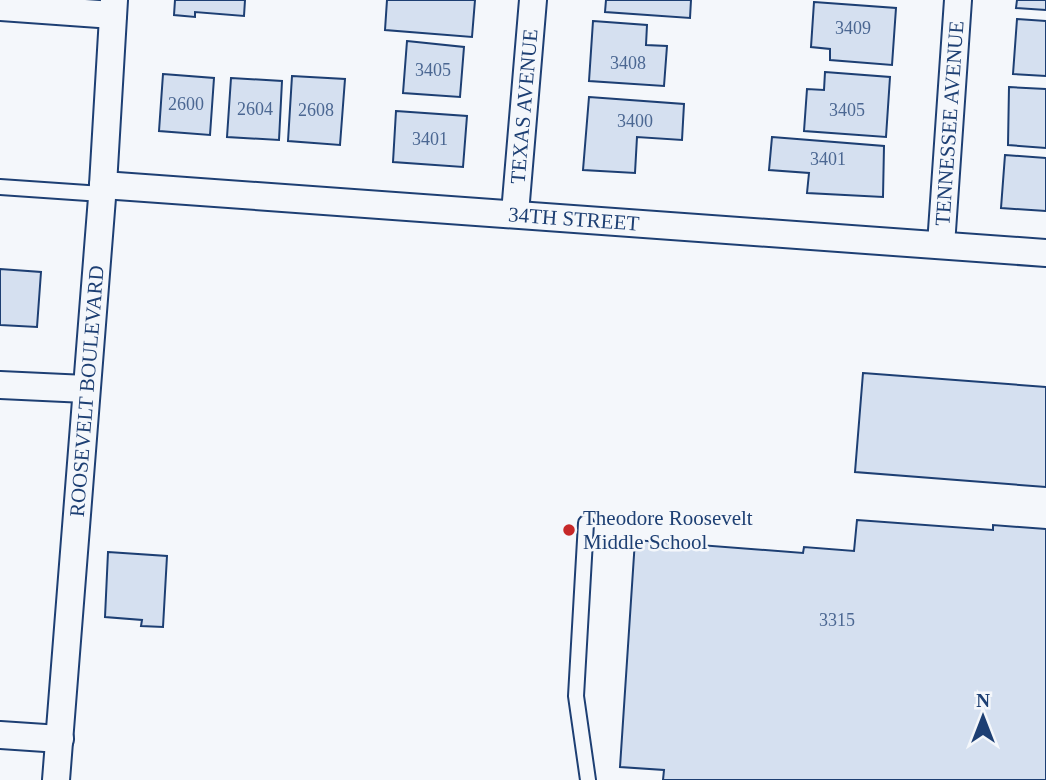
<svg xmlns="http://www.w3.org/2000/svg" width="1046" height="780" font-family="'Times New Roman',serif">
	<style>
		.building { fill: #d5e0f0; stroke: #1d3f73; stroke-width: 2 }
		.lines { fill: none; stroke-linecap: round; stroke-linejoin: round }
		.service-casing { stroke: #1d3f73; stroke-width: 18 }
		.minor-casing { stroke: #1d3f73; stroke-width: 30 }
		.service { stroke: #f4f7fb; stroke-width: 14 }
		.minor { stroke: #f4f7fb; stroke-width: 26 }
		.poi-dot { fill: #c62828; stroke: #f4f7fb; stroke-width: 2.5 }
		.labels { text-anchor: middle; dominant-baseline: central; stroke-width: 5; stroke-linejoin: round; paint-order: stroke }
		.number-label { font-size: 18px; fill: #4b6792 }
		.street-label { font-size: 21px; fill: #1d3f73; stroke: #f4f7fb }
		.poi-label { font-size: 21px; fill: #1d3f73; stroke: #f4f7fb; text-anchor: start }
	</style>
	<rect width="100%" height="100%" fill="#f4f7fb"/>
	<g class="building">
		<path d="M 175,0 L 245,0 L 244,16 L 195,12 L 195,17 L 174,15 Z"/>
		<path d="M 387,0 L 475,0 L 472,37 L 385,30 Z"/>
		<path d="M 606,0 L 691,0 L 690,18 L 605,12 Z"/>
		<path d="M 1017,0 L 1046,0 L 1046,10 L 1016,8 Z"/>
		<path d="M 814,2 L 896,8 L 892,65 L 830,60 L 830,49 L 811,47 Z"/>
		<path d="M 1017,19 L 1046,21 L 1046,76 L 1013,74 Z"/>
		<path d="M 593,21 L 647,25 L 646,45 L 667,46 L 664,86 L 589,81 Z"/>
		<path d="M 407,41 L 464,47 L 460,97 L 403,93 Z"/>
		<path d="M 825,72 L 890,77 L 886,137 L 804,131 L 807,89 L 824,90 Z"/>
		<path d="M 163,74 L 214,78 L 210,135 L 159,131 Z"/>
		<path d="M 292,76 L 345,79 L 340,145 L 288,141 Z"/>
		<path d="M 231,78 L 282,81 L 279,140 L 227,137 Z"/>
		<path d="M 1009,87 L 1046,89 L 1046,148 L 1008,145 Z"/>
		<path d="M 589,97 L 684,104 L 682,140 L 637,137 L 635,173 L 583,170 Z"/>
		<path d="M 396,111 L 467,116 L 463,167 L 393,162 Z"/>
		<path d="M 772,137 L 884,146 L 883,197 L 807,193 L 809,173 L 769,170 Z"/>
		<path d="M 1005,155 L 1046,158 L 1046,211 L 1001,208 Z"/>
		<path d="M 0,269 L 41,272 L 37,327 L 0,325 Z"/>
		<path d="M 863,373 L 1046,387 L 1046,487 L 855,472 Z"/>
		<path d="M 857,520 L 993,530 L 993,525 L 1046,529 L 1046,780 L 663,780 L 664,770 L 620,767 L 635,540 L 803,553 L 804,547 L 854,551 Z"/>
		<path d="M 108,552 L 167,556 L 163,627 L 141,626 L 142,620 L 105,617 Z"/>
	</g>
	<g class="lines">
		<defs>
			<g id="service">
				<path d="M 0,187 L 102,194"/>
				<path d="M 586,523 L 576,696 L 588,780"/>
			</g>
			<g id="minor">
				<path d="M 0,7 L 113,15"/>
				<path id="s1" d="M 103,185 L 1046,253"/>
				<path id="s2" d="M 515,213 L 533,0"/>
				<path id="s3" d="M 941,245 L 958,0"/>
				<path d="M 0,385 L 86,389"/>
				<path d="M 0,735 L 60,739"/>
				<path id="s4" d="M 56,780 L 103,185 L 114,0"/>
			</g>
		</defs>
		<use href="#service" class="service-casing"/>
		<use href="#minor" class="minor-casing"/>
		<use href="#service" class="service"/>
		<use href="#minor" class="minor"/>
	</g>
	<circle class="poi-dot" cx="569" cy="530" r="7"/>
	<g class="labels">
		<g class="number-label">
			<text x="853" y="28">3409</text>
			<text x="628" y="63">3408</text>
			<text x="433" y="70">3405</text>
			<text x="186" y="104">2600</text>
			<text x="255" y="109">2604</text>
			<text x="316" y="110">2608</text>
			<text x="847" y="110">3405</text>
			<text x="635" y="121">3400</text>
			<text x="430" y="139">3401</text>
			<text x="828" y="159">3401</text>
			<text x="837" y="620">3315</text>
		</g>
		<g class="street-label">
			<text stroke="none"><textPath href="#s2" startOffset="107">TEXAS AVENUE</textPath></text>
			<text stroke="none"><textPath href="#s3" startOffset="122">TENNESSEE AVENUE</textPath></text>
			<text stroke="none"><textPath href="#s1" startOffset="472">34TH STREET</textPath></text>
			<text stroke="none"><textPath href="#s4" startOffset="390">ROOSEVELT BOULEVARD</textPath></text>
		</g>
		<g class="poi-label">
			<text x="583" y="518">Theodore Roosevelt<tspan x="583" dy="24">Middle School</tspan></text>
		</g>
	</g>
	<g transform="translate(983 717)" stroke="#f4f7fb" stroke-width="5" paint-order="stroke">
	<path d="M0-5L12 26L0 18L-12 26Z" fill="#1d3f73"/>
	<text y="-10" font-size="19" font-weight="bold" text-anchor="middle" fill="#1d3f73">N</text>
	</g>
</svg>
